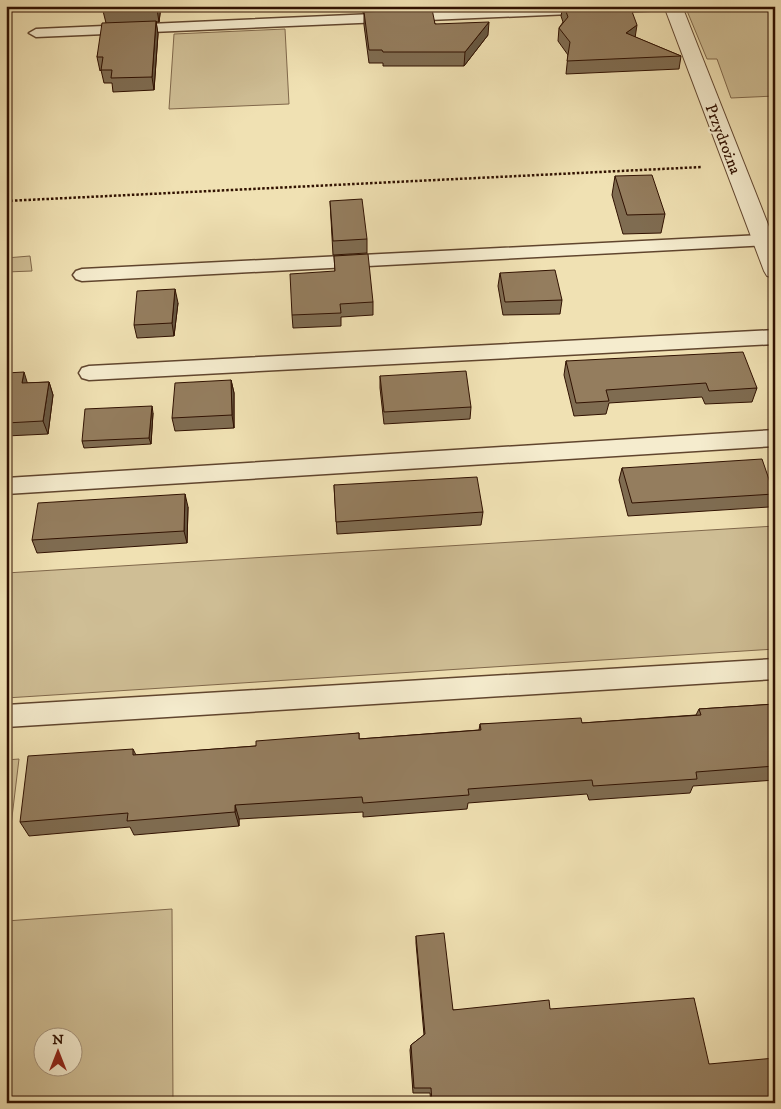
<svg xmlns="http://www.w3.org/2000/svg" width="781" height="1109" font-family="'IM FELL DW Pica',serif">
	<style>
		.green { fill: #cfbe95; stroke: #80684b; fill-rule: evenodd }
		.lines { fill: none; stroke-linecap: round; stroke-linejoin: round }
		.lane-casing { stroke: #60452e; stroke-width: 3 }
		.street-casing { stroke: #60452e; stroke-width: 2 }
		.path { stroke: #301101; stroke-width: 2.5; stroke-dasharray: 2.5 2; stroke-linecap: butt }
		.lane { fill: #f5ecce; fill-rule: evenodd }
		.street { fill: #f5ecce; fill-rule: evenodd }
		.wall { fill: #7f6c51; stroke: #301101 }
		.shaded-wall { fill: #685842; stroke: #301101 }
		.building { fill: #947d5e; stroke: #301101 }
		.labels { text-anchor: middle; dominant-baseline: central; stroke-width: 4.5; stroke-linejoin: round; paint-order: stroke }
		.far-street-label { font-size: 16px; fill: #301101; stroke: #f5ecce }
	</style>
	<rect width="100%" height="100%" fill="#f0e1b3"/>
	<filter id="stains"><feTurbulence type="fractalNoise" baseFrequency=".004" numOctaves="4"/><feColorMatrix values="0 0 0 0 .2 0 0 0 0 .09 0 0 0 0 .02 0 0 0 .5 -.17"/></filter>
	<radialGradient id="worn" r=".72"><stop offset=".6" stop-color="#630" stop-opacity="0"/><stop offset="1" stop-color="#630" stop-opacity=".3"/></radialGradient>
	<g class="green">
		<path d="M 685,6 L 775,6 L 775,96 L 731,98 L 717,59 L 707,59 Z"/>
		<path d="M 285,29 L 289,104 L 169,109 L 174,34 Z"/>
		<path d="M 30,256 L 32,271 L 6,272 L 6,258 Z"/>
		<path d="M 775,526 L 775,649 L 6,698 L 6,573 Z"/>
		<path d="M 19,759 L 6,867 L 6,760 Z"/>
		<path d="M 172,909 L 173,1103 L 6,1103 L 6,921 ZM 72,1036 L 72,1066 L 42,1066 L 42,1036 Z"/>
	</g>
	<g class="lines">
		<defs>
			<g id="lane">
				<path d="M 556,6 L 669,6 L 662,10 L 36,37 L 29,33 L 36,29 Z"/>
				<path d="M 761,235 L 767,237 L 770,241 L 767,245 L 82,281 L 76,279 L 73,275 L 76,271 L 82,269 Z"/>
				<path d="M 775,330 L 775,344 L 89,380 L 82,378 L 79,373 L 82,368 L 89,366 Z"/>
				<path d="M 775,430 L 775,446 L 6,494 L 6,478 Z"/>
				<path d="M 775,659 L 775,679 L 6,727 L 6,705 Z"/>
			</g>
			<path id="street" d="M 664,6 L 682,6 L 775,242 L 775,278 L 767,276 L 764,271 Z"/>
		</defs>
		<use href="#lane" class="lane-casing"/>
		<use href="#street" class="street-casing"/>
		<path class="path" d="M 6,201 L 702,167"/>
		<use href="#lane" class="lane"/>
		<use href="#street" class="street"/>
	</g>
	<g class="wall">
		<path d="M 161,6 L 159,22 L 156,22 L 158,34 L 154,90 L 113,92 L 112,83 L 104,83 L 101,70 L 100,71 L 97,57 L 106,23 L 103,11 Z"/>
		<path d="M 362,6 L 429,6 L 429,9 L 435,24 L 488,35 L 464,66 L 383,66 L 383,63 L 369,63 L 364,25 L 364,13 L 363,13 Z"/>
		<path d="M 563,6 L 630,6 L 635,37 L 681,56 L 679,69 L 566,74 L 568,55 L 558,41 L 559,28 L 563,22 L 561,16 Z"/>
		<path d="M 615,176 L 665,214 L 661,233 L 623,234 L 612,195 Z"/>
		<path d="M 330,201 L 367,239 L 367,253 L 333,255 Z"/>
		<path d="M 334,256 L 373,302 L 373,315 L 341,317 L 341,326 L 293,328 L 292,315 L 335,271 Z"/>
		<path d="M 500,273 L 562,300 L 560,314 L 503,315 L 498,286 Z"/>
		<path d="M 178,303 L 174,336 L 137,338 L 134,325 Z"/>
		<path d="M 566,361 L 757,388 L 752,402 L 705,404 L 702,397 L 609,403 L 606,414 L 574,416 L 564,375 Z"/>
		<path d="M 6,373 L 28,383 L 49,382 L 53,395 L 48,434 L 6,436 Z"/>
		<path d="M 380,376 L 471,407 L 470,419 L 384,424 L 380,388 Z"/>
		<path d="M 231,380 L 234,393 L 234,428 L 175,431 L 172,418 Z"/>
		<path d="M 153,413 L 151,444 L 84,448 L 82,441 Z"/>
		<path d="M 622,468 L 774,494 L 769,507 L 628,516 L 619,480 Z"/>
		<path d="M 334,485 L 483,512 L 481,525 L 337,534 Z"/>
		<path d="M 188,507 L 187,543 L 37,553 L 32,540 Z"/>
		<path d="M 775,704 L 775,780 L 693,786 L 690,793 L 589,800 L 587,794 L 468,803 L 467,809 L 363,817 L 363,812 L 239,819 L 239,826 L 134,835 L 130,827 L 29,836 L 20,822 L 133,749 L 136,755 L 256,746 L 359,733 L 359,739 L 479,730 L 480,724 L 582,723 L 696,715 L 699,709 Z"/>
		<path d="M 416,936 L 453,1010 L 550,1009 L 709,1064 L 775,1103 L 431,1103 L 430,1093 L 413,1093 L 410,1050 L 411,1045 L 424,1035 L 416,943 Z"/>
	</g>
	<g class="shaded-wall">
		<path d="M 157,6 L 161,6 L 159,22 L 157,9 Z"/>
		<path d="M 156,21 L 158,34 L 154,90 L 152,77 Z"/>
		<path d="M 489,22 L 488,35 L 464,66 L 465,52 Z"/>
		<path d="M 637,25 L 635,38 L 626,33 Z"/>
		<path d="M 175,289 L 178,303 L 174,336 L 172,323 Z"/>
		<path d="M 24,372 L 28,385 L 22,383 Z"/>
		<path d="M 231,380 L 234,393 L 234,428 L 232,415 Z"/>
		<path d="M 49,382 L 53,395 L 48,434 L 43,421 Z"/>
		<path d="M 152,406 L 153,413 L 151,444 L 149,438 Z"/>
		<path d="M 185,494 L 188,507 L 187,543 L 184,531 Z"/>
		<path d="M 235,805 L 239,819 L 239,826 L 235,812 Z"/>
	</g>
	<g class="building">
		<path d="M 104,6 L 157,6 L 157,9 L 103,11 Z"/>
		<path d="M 564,6 L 630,6 L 637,25 L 626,33 L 681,56 L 567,61 L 570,42 L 559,28 L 568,17 Z"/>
		<path d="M 432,9 L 435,24 L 489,22 L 465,52 L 383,52 L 382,50 L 369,50 L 364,12 Z"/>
		<path d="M 156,21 L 152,77 L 111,78 L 112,70 L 101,70 L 103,57 L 97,57 L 102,23 Z"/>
		<path d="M 652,175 L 665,214 L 627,215 L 615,176 Z"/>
		<path d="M 362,199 L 367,239 L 333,241 L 330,201 Z"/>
		<path d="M 368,254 L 373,302 L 340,304 L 341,313 L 292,315 L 290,274 L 335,271 L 334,256 Z"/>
		<path d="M 555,270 L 562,300 L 505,302 L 500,273 Z"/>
		<path d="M 175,289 L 172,323 L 134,325 L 137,291 Z"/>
		<path d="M 743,352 L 757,388 L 709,391 L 706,383 L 606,390 L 609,401 L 576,403 L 566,361 Z"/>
		<path d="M 466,371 L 471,407 L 384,412 L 380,376 Z"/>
		<path d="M 24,372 L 22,383 L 49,382 L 43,421 L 6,423 L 6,373 Z"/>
		<path d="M 231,380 L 232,415 L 172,418 L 175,383 Z"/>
		<path d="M 152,406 L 149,438 L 82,441 L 85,409 Z"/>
		<path d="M 762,459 L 774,494 L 632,503 L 622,468 Z"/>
		<path d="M 477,477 L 483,512 L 336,522 L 334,485 Z"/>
		<path d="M 185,494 L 184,531 L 32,540 L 38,503 Z"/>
		<path d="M 775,704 L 775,766 L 696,772 L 697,779 L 593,786 L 592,780 L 468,789 L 469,795 L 363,803 L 362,797 L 235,805 L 235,812 L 127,821 L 128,813 L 20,822 L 28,756 L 133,749 L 133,755 L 256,746 L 256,741 L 359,733 L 359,739 L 481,730 L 480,724 L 581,718 L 582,723 L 701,715 L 699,709 Z"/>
		<path d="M 444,933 L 453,1010 L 549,1000 L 550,1009 L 694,998 L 709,1064 L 775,1058 L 775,1103 L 432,1103 L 431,1088 L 414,1088 L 411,1045 L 425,1034 L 416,936 Z"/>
	</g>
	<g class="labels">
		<g class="far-street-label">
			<text transform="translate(723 139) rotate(69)">Przydrożna</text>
		</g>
	</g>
	<rect width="781" height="1109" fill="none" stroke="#f0e1b3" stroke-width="25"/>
	<rect x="8" y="8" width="766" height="1094" fill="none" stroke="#301101" stroke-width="2.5"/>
	<rect x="12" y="12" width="756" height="1084" fill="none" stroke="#301101"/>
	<g transform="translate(58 1052)"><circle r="24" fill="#f5ecce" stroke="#a6947c"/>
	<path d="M0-4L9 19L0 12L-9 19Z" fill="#8f2418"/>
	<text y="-8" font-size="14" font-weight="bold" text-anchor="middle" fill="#301101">N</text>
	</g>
	<rect width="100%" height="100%" filter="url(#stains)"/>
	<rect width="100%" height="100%" fill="url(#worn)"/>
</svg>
